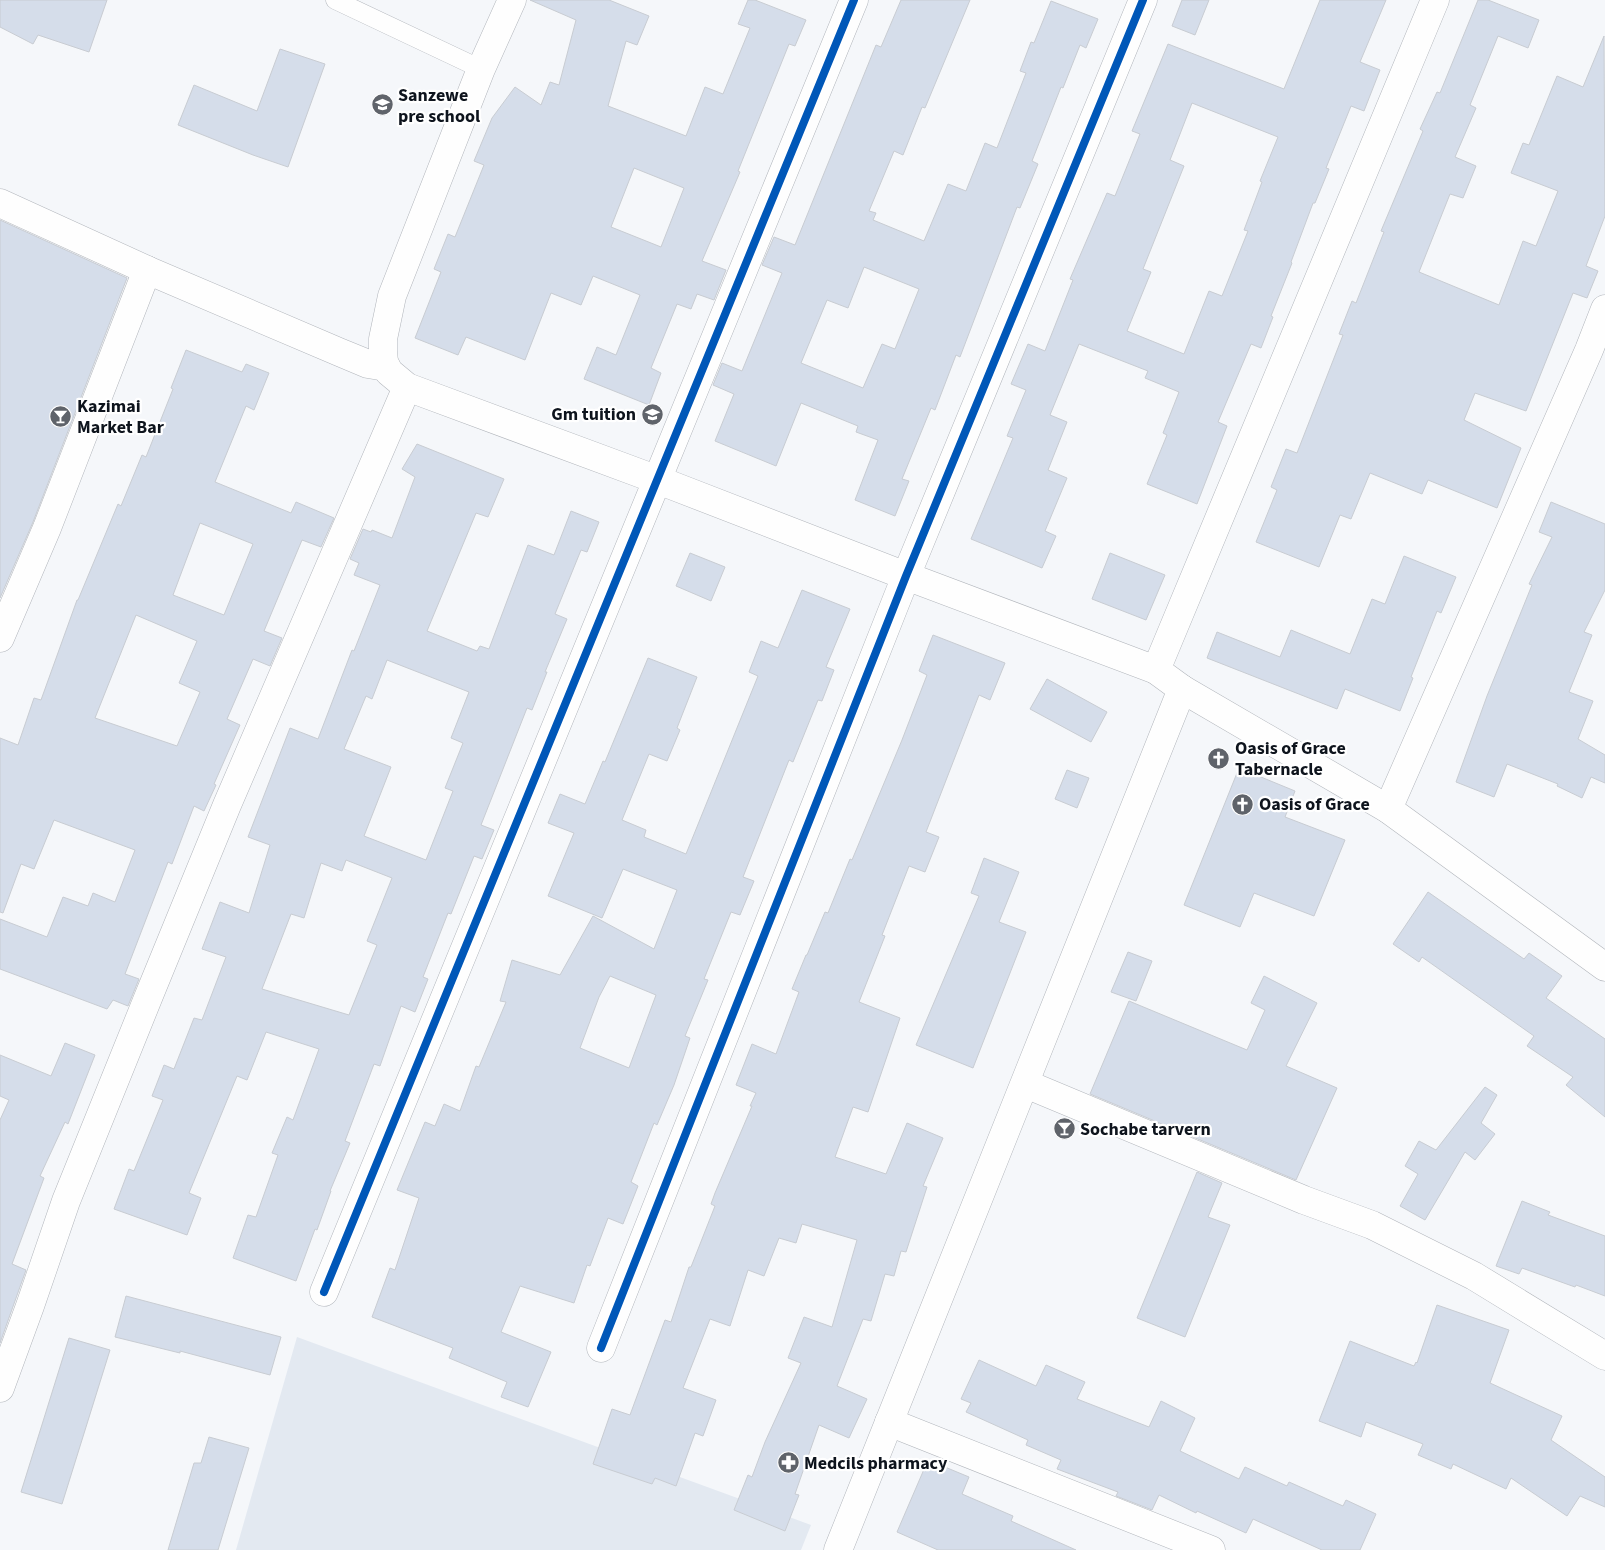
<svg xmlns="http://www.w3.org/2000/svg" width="1605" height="1550" font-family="'Source Sans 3',sans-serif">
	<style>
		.built { fill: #e3e9f1 }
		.building { fill: #d5ddea; stroke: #c8ccd2; fill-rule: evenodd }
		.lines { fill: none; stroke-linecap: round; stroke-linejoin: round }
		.service-casing { stroke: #b2b6bc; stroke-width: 19 }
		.minor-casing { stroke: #b2b6bc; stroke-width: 29 }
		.secondary-casing { stroke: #b2b6bc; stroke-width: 29 }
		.service { stroke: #fefefe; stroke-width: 18 }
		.minor { stroke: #fefefe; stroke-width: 28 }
		.secondary { stroke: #fefefe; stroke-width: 28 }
		.cycleway-casing { stroke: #fff; stroke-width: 11 }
		.cycleway { stroke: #0057b8; stroke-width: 8 }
		.labels { text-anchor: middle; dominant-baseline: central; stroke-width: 4.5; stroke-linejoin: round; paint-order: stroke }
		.poi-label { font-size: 18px; font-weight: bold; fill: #0e141d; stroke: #fff; text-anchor: start }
	</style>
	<rect width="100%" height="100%" fill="#f5f7fa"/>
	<path class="built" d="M 297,1337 L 811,1525 L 801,1550 L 236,1550 Z"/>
	<g class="building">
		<path d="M 0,0 L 107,0 L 89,52 L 38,35 L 33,44 L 0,27 Z"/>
		<path d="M 530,0 L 609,0 L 649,16 L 637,45 L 626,41 L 608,106 L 686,136 L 705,87 L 723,94 L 750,28 L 738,24 L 748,0 L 755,0 L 806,20 L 795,46 L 789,44 L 738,171 L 740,172 L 702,261 L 726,270 L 714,300 L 697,294 L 691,309 L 677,304 L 651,368 L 661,373 L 649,405 L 584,379 L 597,347 L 616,355 L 640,295 L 593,276 L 581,305 L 551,293 L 525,360 L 466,337 L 458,355 L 415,338 L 441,272 L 434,269 L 448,234 L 455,237 L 484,165 L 474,161 L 492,118 L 515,87 L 541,105 L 550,82 L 559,85 L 576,20 ZM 634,168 L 684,188 L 661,247 L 611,227 Z"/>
		<path d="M 901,0 L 970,0 L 925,108 L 922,107 L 903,155 L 894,151 L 869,211 L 876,213 L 873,220 L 924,241 L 948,184 L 966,191 L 985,143 L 997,148 L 1026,73 L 1020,71 L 1031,42 L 1034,43 L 1051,1 L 1098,19 L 1086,48 L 1080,45 L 1063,88 L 1061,87 L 1032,161 L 1038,164 L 1020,208 L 1017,207 L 960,357 L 956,355 L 935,410 L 931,408 L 902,479 L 909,481 L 895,516 L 855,500 L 878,440 L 856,432 L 858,426 L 801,403 L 776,466 L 715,441 L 734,394 L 713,385 L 722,363 L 742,371 L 782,273 L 762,265 L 774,237 L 795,245 L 876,45 L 881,47 ZM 864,267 L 919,289 L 895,349 L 882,344 L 863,388 L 801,363 L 827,300 L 848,308 Z"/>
		<path d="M 1182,0 L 1209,0 L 1195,35 L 1172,26 Z"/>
		<path d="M 1320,0 L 1386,0 L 1360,62 L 1380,70 L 1364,111 L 1351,106 L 1326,168 L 1329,169 L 1315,203 L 1313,203 L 1291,262 L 1292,263 L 1271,316 L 1273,317 L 1261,348 L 1251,344 L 1218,422 L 1227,426 L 1197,504 L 1147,484 L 1167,435 L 1163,433 L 1179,392 L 1145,378 L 1148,371 L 1079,344 L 1050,415 L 1067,422 L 1048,470 L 1067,478 L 1045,531 L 1056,536 L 1042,568 L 971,539 L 1013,438 L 1007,436 L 1026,390 L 1011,384 L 1028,344 L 1045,351 L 1073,280 L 1070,279 L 1107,193 L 1115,196 L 1140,134 L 1132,131 L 1168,44 L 1284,89 ZM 1192,103 L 1278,137 L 1260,181 L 1262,182 L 1244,230 L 1248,231 L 1222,296 L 1209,291 L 1184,354 L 1127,331 L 1151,272 L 1143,269 L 1184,166 L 1170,160 Z"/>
		<path d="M 1478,0 L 1488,0 L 1539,20 L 1528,48 L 1498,36 L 1470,105 L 1476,108 L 1455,157 L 1476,166 L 1463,198 L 1450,194 L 1419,272 L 1499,305 L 1523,241 L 1536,246 L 1558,191 L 1511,173 L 1523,143 L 1529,145 L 1557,76 L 1583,87 L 1604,36 L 1605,216 L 1586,266 L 1598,271 L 1587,298 L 1573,293 L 1526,411 L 1475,393 L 1464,420 L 1521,448 L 1497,508 L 1428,480 L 1422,494 L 1370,473 L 1351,519 L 1340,515 L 1319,567 L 1256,542 L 1277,490 L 1271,487 L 1286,449 L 1297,453 L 1343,335 L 1339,334 L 1352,301 L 1356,303 L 1384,232 L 1381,231 L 1423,131 L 1420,129 L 1437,92 L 1440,93 Z"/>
		<path d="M 280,49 L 325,64 L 288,167 L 253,155 L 178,125 L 194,85 L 257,111 Z"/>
		<path d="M 0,220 L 127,278 L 33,522 L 0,598 Z"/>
		<path d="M 186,350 L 242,372 L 246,364 L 269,373 L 254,410 L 246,406 L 215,482 L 291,513 L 296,502 L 334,518 L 321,547 L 302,540 L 264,631 L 282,638 L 270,666 L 253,659 L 227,719 L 240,725 L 214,784 L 216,785 L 204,811 L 194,806 L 172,864 L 168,862 L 125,974 L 139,979 L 128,1006 L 113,1000 L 107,1009 L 0,969 L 0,919 L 47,937 L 63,897 L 88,906 L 93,893 L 115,902 L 135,850 L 54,820 L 34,869 L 21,864 L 3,913 L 0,912 L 0,738 L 18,745 L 34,698 L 41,700 L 77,600 L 78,600 L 118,504 L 121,506 L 142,455 L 146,457 L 173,389 L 171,388 ZM 200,523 L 253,544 L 224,615 L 173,595 ZM 136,615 L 197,641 L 179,683 L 200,692 L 177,746 L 95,718 Z"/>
		<path d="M 417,444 L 504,479 L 488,517 L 476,513 L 427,631 L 477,651 L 480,646 L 489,649 L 528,545 L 554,555 L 571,511 L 599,522 L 587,552 L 581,550 L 555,614 L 567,619 L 545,672 L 547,672 L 532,710 L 527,708 L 481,825 L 494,830 L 482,859 L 474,856 L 451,914 L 448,913 L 423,977 L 428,979 L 415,1012 L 401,1006 L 380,1066 L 374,1064 L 345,1141 L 350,1143 L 330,1191 L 331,1191 L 317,1230 L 315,1229 L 296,1281 L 233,1258 L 248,1215 L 256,1217 L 278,1155 L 272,1153 L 287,1117 L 293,1120 L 319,1049 L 266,1032 L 247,1080 L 237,1076 L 189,1193 L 201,1198 L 187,1235 L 114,1209 L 129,1169 L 134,1171 L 163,1100 L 152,1096 L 164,1065 L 174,1069 L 194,1018 L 202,1020 L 226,957 L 202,949 L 220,902 L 249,913 L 270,845 L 248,837 L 290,728 L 318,739 L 352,650 L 354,651 L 380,585 L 354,575 L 359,563 L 350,559 L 363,529 L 371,532 L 372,530 L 392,538 L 415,477 L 402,469 ZM 387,660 L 469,692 L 451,738 L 463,743 L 445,788 L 453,791 L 426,860 L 364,836 L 391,767 L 344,749 L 366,696 L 372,699 ZM 346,860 L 392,878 L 367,941 L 377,945 L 349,1015 L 262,989 L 291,914 L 304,918 L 321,863 L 342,871 Z"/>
		<path d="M 1551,502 L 1605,524 L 1605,590 L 1584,632 L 1592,635 L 1569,692 L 1593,701 L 1578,739 L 1605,755 L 1605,783 L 1591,777 L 1582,798 L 1557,786 L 1558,784 L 1507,764 L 1494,797 L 1456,782 L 1487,696 L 1532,585 L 1529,584 L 1552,537 L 1539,532 Z"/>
		<path d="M 690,553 L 725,567 L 711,601 L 676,586 Z"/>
		<path d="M 1110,553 L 1165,575 L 1146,620 L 1092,599 Z"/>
		<path d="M 1404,556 L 1456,577 L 1441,613 L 1437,611 L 1411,677 L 1413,678 L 1400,711 L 1345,689 L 1337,709 L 1207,658 L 1217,632 L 1280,657 L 1291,630 L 1350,654 L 1372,599 L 1385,604 Z"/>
		<path d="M 802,590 L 850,609 L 826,667 L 834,670 L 822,701 L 818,700 L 793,762 L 789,760 L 743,877 L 754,881 L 740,915 L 731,912 L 704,979 L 708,980 L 685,1036 L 690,1038 L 674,1085 L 657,1125 L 654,1123 L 631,1182 L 638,1186 L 623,1224 L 608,1218 L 590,1266 L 587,1265 L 574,1303 L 520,1286 L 501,1332 L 551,1352 L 528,1407 L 501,1397 L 507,1382 L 449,1358 L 453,1348 L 372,1317 L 390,1268 L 395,1270 L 419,1198 L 397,1190 L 425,1122 L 435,1126 L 444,1104 L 460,1111 L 476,1066 L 479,1067 L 506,1002 L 500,1001 L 512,960 L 560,975 L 593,916 L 654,949 L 677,890 L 623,869 L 602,918 L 548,896 L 574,833 L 548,823 L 560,794 L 585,804 L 603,761 L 605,762 L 648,658 L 697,677 L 677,728 L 680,730 L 667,761 L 649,754 L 622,820 L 646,830 L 644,837 L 686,854 L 758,676 L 749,672 L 761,641 L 778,648 ZM 610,976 L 656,995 L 629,1068 L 580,1048 L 599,997 Z"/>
		<path d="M 933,635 L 1005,663 L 990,700 L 979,695 L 926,832 L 939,837 L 925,872 L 909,866 L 882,935 L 885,936 L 859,1002 L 900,1018 L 868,1112 L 853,1107 L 835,1157 L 886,1174 L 907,1123 L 943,1138 L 923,1186 L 927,1187 L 906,1252 L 901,1251 L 894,1276 L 885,1274 L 871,1321 L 863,1319 L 837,1386 L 867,1399 L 849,1438 L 819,1425 L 795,1494 L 799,1495 L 785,1531 L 734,1510 L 748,1475 L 752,1477 L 765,1442 L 801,1363 L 788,1358 L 804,1317 L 832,1327 L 857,1240 L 802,1224 L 796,1243 L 779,1238 L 764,1276 L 748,1270 L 730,1326 L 710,1319 L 683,1388 L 716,1400 L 703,1436 L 695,1433 L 676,1486 L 655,1478 L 652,1484 L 593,1464 L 612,1409 L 630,1415 L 665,1320 L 671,1322 L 689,1267 L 691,1267 L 715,1206 L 711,1204 L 715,1193 L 752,1106 L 750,1106 L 756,1093 L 736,1085 L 752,1044 L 776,1054 L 799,992 L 792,989 L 806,955 L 807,955 L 825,912 L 828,913 L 850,859 L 852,860 L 902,740 L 927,675 L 919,671 Z"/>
		<path d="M 1047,679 L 1107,712 L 1091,742 L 1030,709 Z"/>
		<path d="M 1239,768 L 1295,791 L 1285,817 L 1345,840 L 1314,916 L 1254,893 L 1240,927 L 1184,905 Z"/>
		<path d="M 1067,770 L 1089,778 L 1077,808 L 1055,799 Z"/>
		<path d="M 984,858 L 1019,872 L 999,922 L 1026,932 L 973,1068 L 916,1045 L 979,896 L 971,893 Z"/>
		<path d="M 1428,892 L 1524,959 L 1529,953 L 1562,976 L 1546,998 L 1605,1039 L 1605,1117 L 1566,1085 L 1573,1077 L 1527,1046 L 1534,1036 L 1422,957 L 1419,962 L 1393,944 Z"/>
		<path d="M 1128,952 L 1152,961 L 1136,1001 L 1111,992 Z"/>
		<path d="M 1264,976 L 1317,1003 L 1286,1066 L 1337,1088 L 1296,1180 L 1090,1094 L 1129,1001 L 1247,1050 L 1265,1010 L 1251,1003 Z"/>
		<path d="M 65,1043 L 95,1055 L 68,1124 L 65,1122 L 40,1176 L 44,1178 L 12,1264 L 26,1270 L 0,1343 L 0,1120 L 9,1100 L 0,1096 L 0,1055 L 51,1076 Z"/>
		<path d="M 1485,1087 L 1497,1095 L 1481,1123 L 1495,1134 L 1475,1160 L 1465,1152 L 1425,1220 L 1400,1206 L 1418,1174 L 1405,1166 L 1419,1141 L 1436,1150 Z"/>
		<path d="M 1197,1172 L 1222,1183 L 1208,1217 L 1230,1225 L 1185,1337 L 1137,1318 Z"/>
		<path d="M 1522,1201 L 1550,1212 L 1548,1215 L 1605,1236 L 1605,1296 L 1576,1285 L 1575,1287 L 1522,1268 L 1519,1274 L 1496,1266 Z"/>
		<path d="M 126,1296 L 281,1337 L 270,1375 L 180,1351 L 180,1353 L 115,1337 Z"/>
		<path d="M 1437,1305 L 1509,1330 L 1490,1383 L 1562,1416 L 1551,1440 L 1605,1477 L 1605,1507 L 1580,1496 L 1567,1516 L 1511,1478 L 1506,1489 L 1453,1464 L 1451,1469 L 1418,1455 L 1423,1444 L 1366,1422 L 1361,1437 L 1319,1421 L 1350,1341 L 1414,1366 L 1416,1362 L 1417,1363 Z"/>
		<path d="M 69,1338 L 110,1350 L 62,1504 L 21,1492 Z"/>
		<path d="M 979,1360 L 1036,1386 L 1046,1365 L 1085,1382 L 1077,1399 L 1149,1427 L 1161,1401 L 1195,1418 L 1180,1451 L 1239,1479 L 1245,1467 L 1287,1486 L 1289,1482 L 1343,1506 L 1346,1500 L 1376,1514 L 1360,1550 L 1322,1550 L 1253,1519 L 1246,1533 L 1197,1511 L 1196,1513 L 1159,1495 L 1152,1510 L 1116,1496 L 1118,1492 L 1057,1469 L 1061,1460 L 1026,1445 L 1028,1440 L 966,1412 L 971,1403 L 961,1399 Z"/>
		<path d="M 209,1437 L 249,1448 L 218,1550 L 168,1550 L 194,1463 L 201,1463 Z"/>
		<path d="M 928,1460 L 969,1477 L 962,1494 L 1013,1516 L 1011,1521 L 1076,1550 L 938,1550 L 897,1532 Z"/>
	</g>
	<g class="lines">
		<defs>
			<path id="service" d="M 335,0 L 481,69"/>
			<g id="minor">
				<path d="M 0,203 L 147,270 L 339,352 L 368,364 L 386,367"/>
				<path d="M 0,638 L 47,528 L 147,270"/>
				<path d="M 1156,670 L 1435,0"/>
				<path d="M 1388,809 L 1589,350 L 1605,309"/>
				<path d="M 1026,1084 L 1304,1200 L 1372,1225 L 1474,1276 L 1605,1356"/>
				<path d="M 324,1292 L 854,0"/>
				<path d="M 601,1348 L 906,576 L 1143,0"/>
				<path d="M 0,1388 L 30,1306 L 66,1201 L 148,998 L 227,805 L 407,387"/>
				<path d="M 889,1422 L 1211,1550"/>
				<path d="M 838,1550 L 1182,689"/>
			</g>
			<path id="secondary" d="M 512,0 L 481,69 L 392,296 L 383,339 L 383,352 L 384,362 L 389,372 L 407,387 L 658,480 L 906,576 L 1156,670 L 1182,689 L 1388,809 L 1605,967"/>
		</defs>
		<use href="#service" class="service-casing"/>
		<use href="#minor" class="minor-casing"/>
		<use href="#secondary" class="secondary-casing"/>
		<use href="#service" class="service"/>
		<use href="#minor" class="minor"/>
		<use href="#secondary" class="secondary"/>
		<defs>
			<g id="cycleway">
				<path d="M 324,1292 L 854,0"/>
				<path d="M 601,1348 L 906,576 L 1143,0"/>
			</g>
		</defs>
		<use href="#cycleway" class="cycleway-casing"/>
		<use href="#cycleway" class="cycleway"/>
	</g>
	<defs>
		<symbol id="school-disc" viewBox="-11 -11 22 22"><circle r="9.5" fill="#5f636a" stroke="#fff"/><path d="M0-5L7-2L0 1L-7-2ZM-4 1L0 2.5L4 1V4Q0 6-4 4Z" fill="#fff"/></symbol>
		<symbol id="bar-disc" viewBox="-11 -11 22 22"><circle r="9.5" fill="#5f636a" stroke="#fff"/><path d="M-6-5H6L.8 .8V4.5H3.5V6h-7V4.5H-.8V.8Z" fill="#fff"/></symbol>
		<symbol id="church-disc" viewBox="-11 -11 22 22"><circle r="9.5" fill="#5f636a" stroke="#fff"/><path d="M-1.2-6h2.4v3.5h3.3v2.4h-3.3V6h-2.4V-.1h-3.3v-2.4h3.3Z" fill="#fff"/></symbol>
		<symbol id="pharmacy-disc" viewBox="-11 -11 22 22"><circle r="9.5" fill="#5f636a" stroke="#fff"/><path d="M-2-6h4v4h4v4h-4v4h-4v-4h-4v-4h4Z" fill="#fff"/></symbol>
	</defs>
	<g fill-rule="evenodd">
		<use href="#school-disc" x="370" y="92" width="25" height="25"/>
		<use href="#school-disc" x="640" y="402" width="25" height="25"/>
		<use href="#bar-disc" x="48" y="404" width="25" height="25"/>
		<use href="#church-disc" x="1206" y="746" width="25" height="25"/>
		<use href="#church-disc" x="1230" y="792" width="25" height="25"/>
		<use href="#bar-disc" x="1052" y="1116" width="25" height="25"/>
		<use href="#pharmacy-disc" x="776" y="1450" width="25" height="25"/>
	</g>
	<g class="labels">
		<g class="poi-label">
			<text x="398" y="95">Sanzewe<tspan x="398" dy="21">pre school</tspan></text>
			<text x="77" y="406">Kazimai<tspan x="77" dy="21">Market Bar</tspan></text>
			<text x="636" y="414" text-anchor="end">Gm tuition</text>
			<text x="1235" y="748">Oasis of Grace<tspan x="1235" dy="21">Tabernacle</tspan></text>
			<text x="1259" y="804">Oasis of Grace</text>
			<text x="1080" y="1129">Sochabe tarvern</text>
			<text x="804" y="1463">Medcils pharmacy</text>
		</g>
	</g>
</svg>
